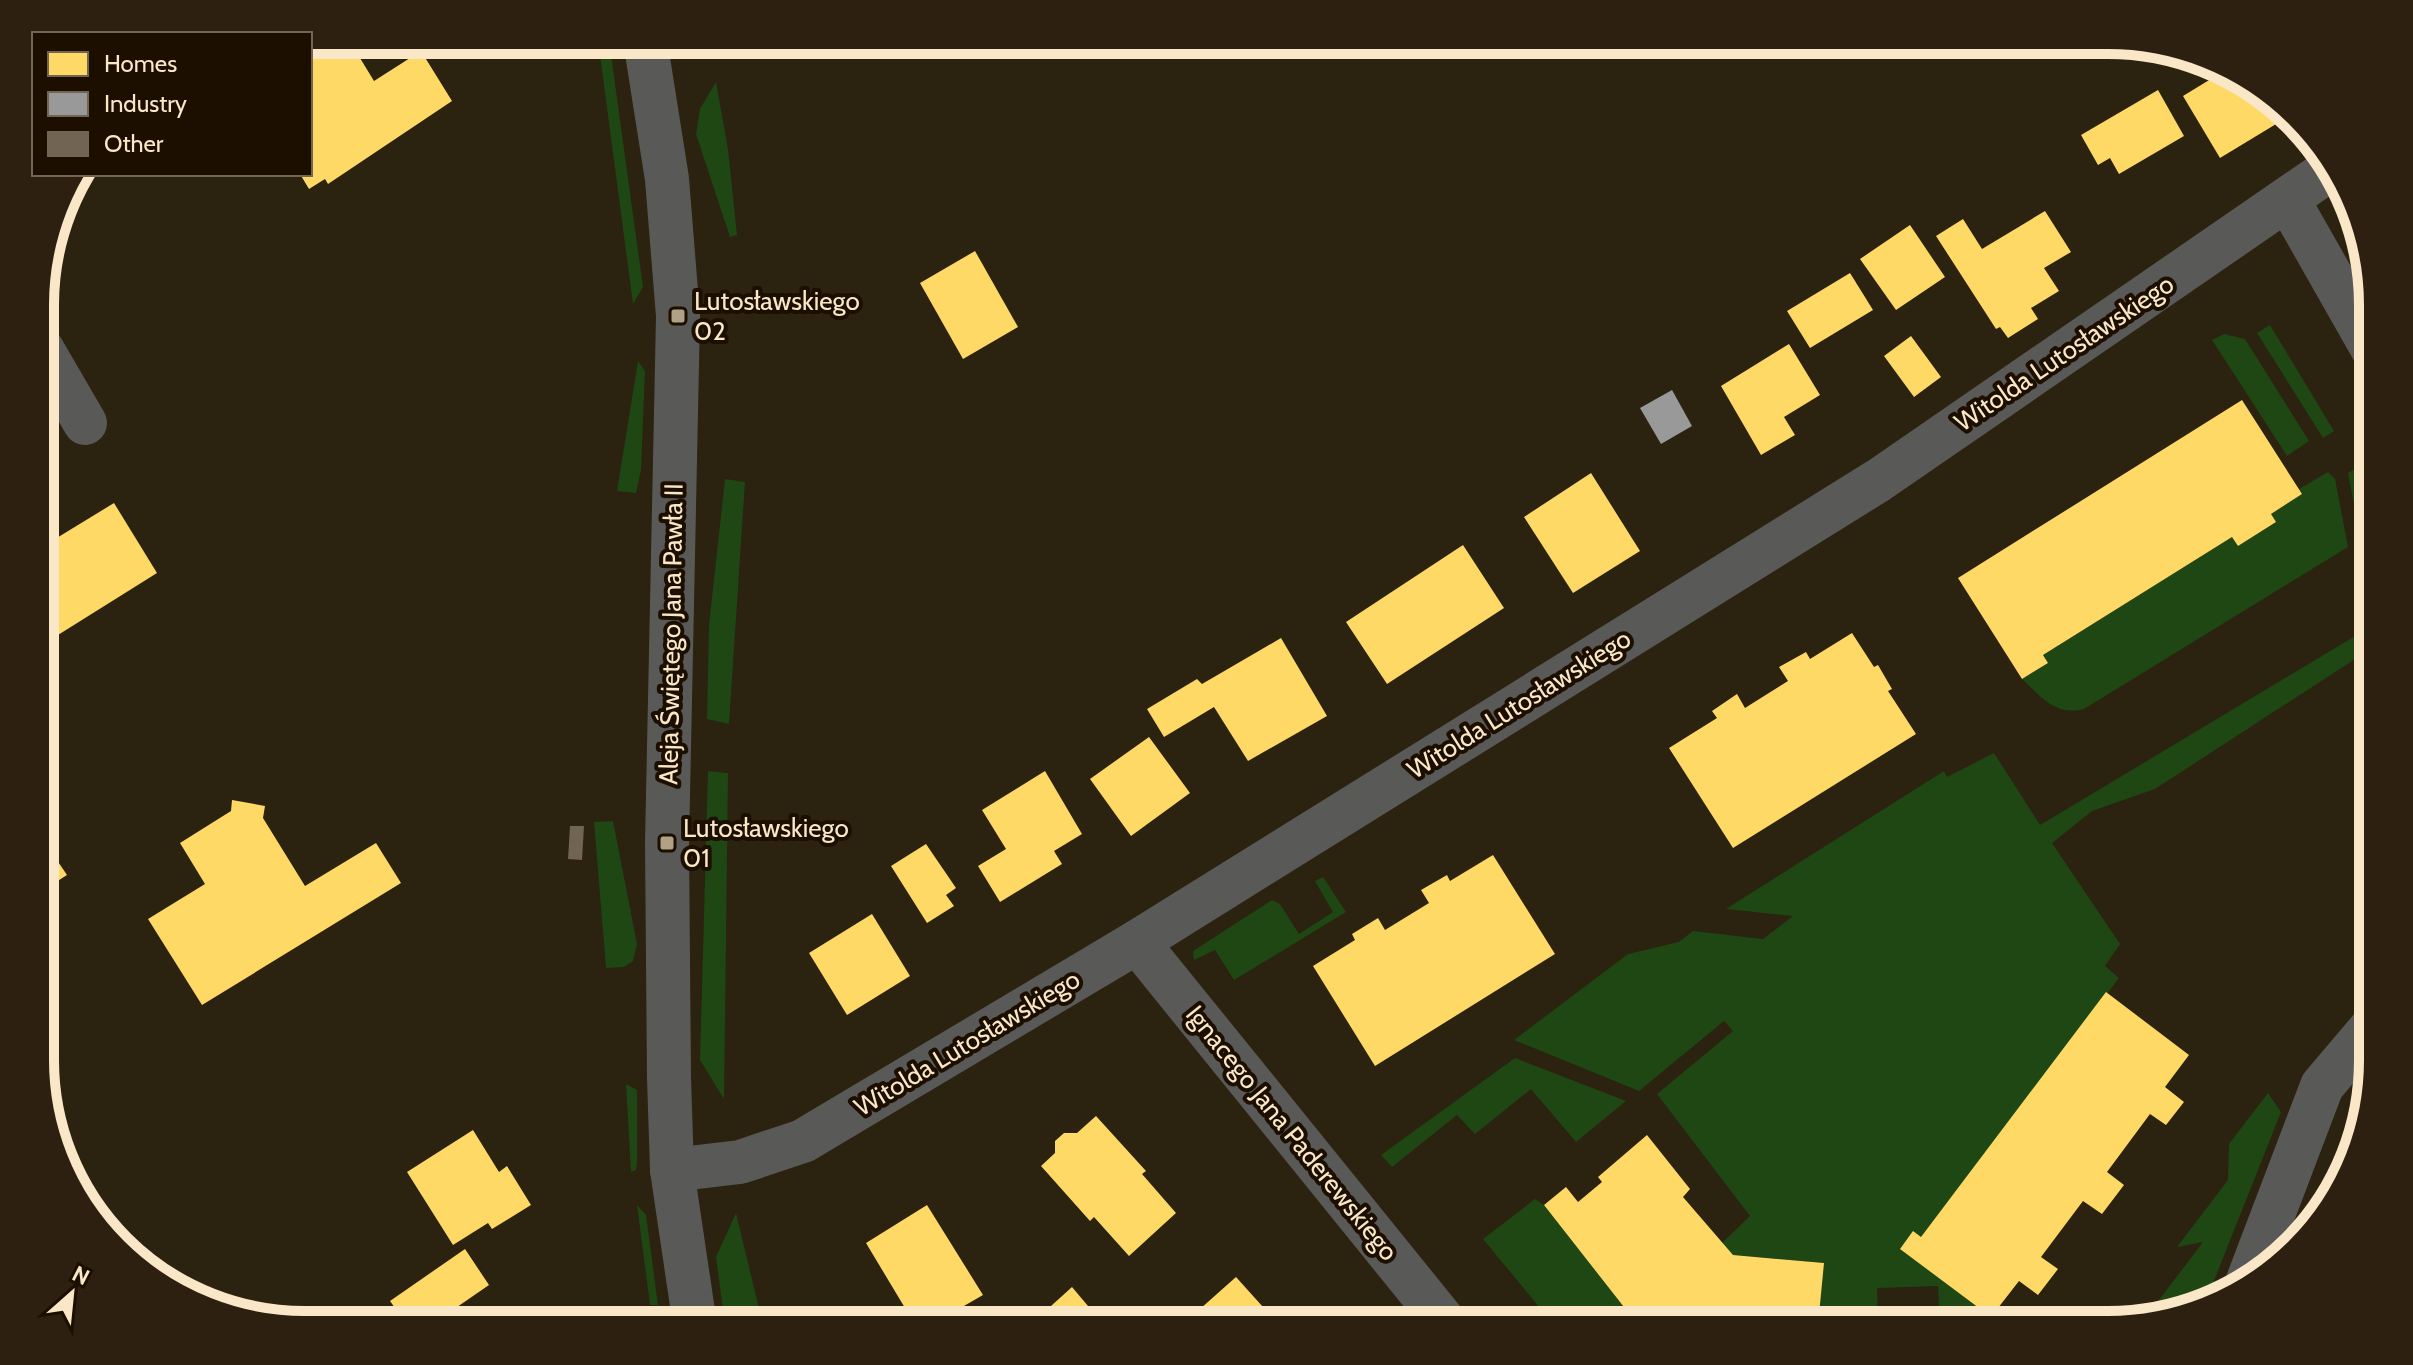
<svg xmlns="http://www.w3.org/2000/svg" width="2413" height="1365" font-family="Cabin,sans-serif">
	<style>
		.green { fill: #1e4713 }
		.homes { fill: #ffd966 }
		.industry { fill: #999 }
		.building { fill: #726452 }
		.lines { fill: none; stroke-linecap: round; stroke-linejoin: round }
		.minor { stroke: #595958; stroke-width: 44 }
		.poi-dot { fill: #b1a287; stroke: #1c0f00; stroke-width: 3 }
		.labels { text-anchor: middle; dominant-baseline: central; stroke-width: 8; stroke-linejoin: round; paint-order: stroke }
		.poi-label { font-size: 26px; fill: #f9e7c8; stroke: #1c0f00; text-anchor: start }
		.street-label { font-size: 26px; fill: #f9e7c8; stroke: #1c0f00 }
		.rim { fill: none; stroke: #f9e7c8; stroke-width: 10 }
	</style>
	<rect width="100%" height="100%" fill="#2b220f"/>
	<g class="green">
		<path d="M 598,40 L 609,40 L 643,287 L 633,304 Z"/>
		<path d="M 716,82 L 728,149 L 737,235 L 730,237 L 696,134 L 700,109 Z"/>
		<path d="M 2270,325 L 2334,431 L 2323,438 L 2257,333 Z"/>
		<path d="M 2224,334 L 2245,339 L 2309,441 L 2287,456 L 2212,340 Z"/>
		<path d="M 638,361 L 645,371 L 641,470 L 636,493 L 617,491 Z"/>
		<path d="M 2372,459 L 2372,531 L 2360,535 L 2348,473 Z"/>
		<path d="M 2328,472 L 2335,479 L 2348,547 L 2084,709 C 2056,716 2042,698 2022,679 L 2048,663 L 2043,655 L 2232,537 L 2238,546 L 2275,523 L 2271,514 L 2302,494 L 2299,489 Z"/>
		<path d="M 725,479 L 745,482 L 729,724 L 707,719 L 709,625 Z"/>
		<path d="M 2372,626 L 2369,650 L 2155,789 L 2092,811 L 2052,843 L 2120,944 L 2105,966 L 2119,978 L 1921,1237 L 1901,1249 L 1991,1317 L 1979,1324 L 1940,1325 L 1938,1286 L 1877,1288 L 1878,1325 L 1818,1325 L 1823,1263 L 1733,1255 L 1722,1243 L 1750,1216 L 1657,1094 L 1733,1031 L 1724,1021 L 1639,1091 L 1514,1040 L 1628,954 L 1679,942 L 1693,931 L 1763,939 L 1793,916 L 1726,909 L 1944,771 L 1947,777 L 1994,753 L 2040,825 Z"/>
		<path d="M 708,771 L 728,773 L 724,1099 L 700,1060 Z"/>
		<path d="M 613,821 L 637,944 L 633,961 L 624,967 L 606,968 L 594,822 Z"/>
		<path d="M 1323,877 L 1346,912 L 1234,980 L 1215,950 L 1194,960 L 1193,951 L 1272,900 L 1280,904 L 1299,934 L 1333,912 L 1315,881 Z"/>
		<path d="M 1515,1058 L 1626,1101 L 1576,1142 L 1531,1089 L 1475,1134 L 1457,1115 L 1392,1167 L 1381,1155 Z"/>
		<path d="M 626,1084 L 637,1090 L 637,1161 L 636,1170 L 631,1172 Z"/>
		<path d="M 2268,1093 L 2281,1112 L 2208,1296 L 2146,1317 L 2203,1242 L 2177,1247 L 2228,1180 L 2229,1144 Z"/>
		<path d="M 1535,1199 L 1544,1205 L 1638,1325 L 1554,1325 L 1483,1239 Z"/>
		<path d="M 637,1205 L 646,1215 L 658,1305 L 650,1305 Z"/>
		<path d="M 736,1213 L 763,1325 L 725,1325 L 716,1257 Z"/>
	</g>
	<g class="homes">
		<path d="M 321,40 L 356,40 L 365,55 L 360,58 L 374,81 L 421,51 L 452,101 L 328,184 L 325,179 L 309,189 L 300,174 L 310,174 L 310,47 Z"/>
		<path d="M 2224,71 L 2240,75 L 2286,118 L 2220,158 L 2183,96 Z"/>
		<path d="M 2158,90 L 2184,136 L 2119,174 L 2110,158 L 2098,165 L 2081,135 Z"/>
		<path d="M 2045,211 L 2071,252 L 2044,268 L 2059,291 L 2031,308 L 2038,319 L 2008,338 L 2000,327 L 1996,329 L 1936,236 L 1963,219 L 1982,249 Z"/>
		<path d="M 1910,225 L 1945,277 L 1896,310 L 1860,259 Z"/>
		<path d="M 975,251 L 1018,327 L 963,359 L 920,283 Z"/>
		<path d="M 1850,273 L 1873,310 L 1810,348 L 1787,311 Z"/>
		<path d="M 1911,336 L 1941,377 L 1914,397 L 1884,356 Z"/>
		<path d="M 1789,344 L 1820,395 L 1784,417 L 1795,435 L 1761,455 L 1721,386 Z"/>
		<path d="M 2242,400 L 2302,494 L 2271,514 L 2276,522 L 2238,546 L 2232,537 L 2043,655 L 2048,663 L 2022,679 L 1958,578 Z"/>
		<path d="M 1591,473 L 1640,551 L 1573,593 L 1524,517 Z"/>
		<path d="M 114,503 L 157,573 L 42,645 L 42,547 Z"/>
		<path d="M 1463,545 L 1504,608 L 1387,684 L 1346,622 Z"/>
		<path d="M 1852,633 L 1874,667 L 1878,665 L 1892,689 L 1888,691 L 1916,734 L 1733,848 L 1669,748 L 1717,718 L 1712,711 L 1737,694 L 1745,708 L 1788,681 L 1779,667 L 1806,652 L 1810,659 Z"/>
		<path d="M 1281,638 L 1327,716 L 1248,761 L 1214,707 L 1164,737 L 1147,709 L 1197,679 L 1202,684 Z"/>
		<path d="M 1149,737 L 1190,793 L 1131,836 L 1090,779 Z"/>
		<path d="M 1045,771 L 1082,834 L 1054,851 L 1062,864 L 1000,902 L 978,866 L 1006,849 L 982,810 Z"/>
		<path d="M 232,800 L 265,806 L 263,818 L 305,886 L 376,843 L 401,883 L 202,1005 L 148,919 L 205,884 L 180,843 L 231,811 Z"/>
		<path d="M 42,838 L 67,875 L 42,891 Z"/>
		<path d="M 926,844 L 956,888 L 946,895 L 954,906 L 927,923 L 891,866 Z"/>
		<path d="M 1493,855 L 1555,954 L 1375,1066 L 1313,966 L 1355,940 L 1352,934 L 1378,918 L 1385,930 L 1429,903 L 1421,890 L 1447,875 L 1450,881 Z"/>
		<path d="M 872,914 L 910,976 L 847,1015 L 809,953 Z"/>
		<path d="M 2106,992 L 2189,1055 L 2165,1087 L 2184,1102 L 2166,1125 L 2150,1114 L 2107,1172 L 2124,1185 L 2102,1214 L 2083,1201 L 2041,1257 L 2058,1269 L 2038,1295 L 2019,1281 L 1991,1317 L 1900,1249 L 1913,1231 L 1921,1237 Z"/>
		<path d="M 1096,1116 L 1146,1171 L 1142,1174 L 1176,1213 L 1129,1256 L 1094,1217 L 1090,1221 L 1041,1166 L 1055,1153 L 1055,1141 L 1064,1133 L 1077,1133 Z"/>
		<path d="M 473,1130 L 499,1172 L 507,1166 L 531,1205 L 492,1229 L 488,1223 L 453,1245 L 407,1172 Z"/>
		<path d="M 1647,1135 L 1690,1189 L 1683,1197 L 1733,1255 L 1824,1263 L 1818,1325 L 1638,1325 L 1544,1205 L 1566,1187 L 1578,1202 L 1602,1182 L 1598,1177 Z"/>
		<path d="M 927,1205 L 983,1295 L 957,1310 L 954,1322 L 949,1325 L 929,1325 L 917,1307 L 908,1313 L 866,1243 Z"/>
		<path d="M 465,1249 L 489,1285 L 431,1325 L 407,1325 L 390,1301 Z"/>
		<path d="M 1236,1277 L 1273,1318 L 1282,1310 L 1296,1325 L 1182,1325 Z"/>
		<path d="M 1072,1287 L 1104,1325 L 1030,1325 Z"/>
	</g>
	<path class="industry" d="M 1672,390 L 1692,426 L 1661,444 L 1640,408 Z"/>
	<path class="building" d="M 570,826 L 584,826 L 582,860 L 568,859 Z"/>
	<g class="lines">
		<g class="minor">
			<path d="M 645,40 L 667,179 L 678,316 L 667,843 L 669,1078 L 672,1170 L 695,1325"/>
			<path d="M 2288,200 L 2372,348"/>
			<path d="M 42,349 L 85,423"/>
			<path d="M 1137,942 L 1447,1325"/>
			<path d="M 672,1170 L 740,1162 L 803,1141 L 1137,942 L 1879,480 L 2332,168"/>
			<path d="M 2247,1283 L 2322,1086 L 2372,1027"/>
		</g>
	</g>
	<g class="poi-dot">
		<rect x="670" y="308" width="16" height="16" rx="4"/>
		<rect x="659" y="835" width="16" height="16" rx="4"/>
	</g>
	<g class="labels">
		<g class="poi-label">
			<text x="694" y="301">Lutosławskiego<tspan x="694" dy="30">02</tspan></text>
			<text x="683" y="828">Lutosławskiego<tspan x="683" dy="30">01</tspan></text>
		</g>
		<g class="street-label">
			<text transform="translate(2064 353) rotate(-34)">Witolda Lutosławskiego</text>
			<text transform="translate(671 634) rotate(-89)">Aleja Świętego Jana Pawła II</text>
			<text transform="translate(1519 704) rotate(-32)">Witolda Lutosławskiego</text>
			<text transform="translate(967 1043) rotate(-31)">Witolda Lutosławskiego</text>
			<text transform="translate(1292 1133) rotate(51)">Ignacego Jana Paderewskiego</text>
		</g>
	</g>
	<path d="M0 0H2413V1365H0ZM305 54H2108A251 251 0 0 1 2359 305V1060A251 251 0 0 1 2108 1311H305A251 251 0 0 1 54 1060V305A251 251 0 0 1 305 54Z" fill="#2e2010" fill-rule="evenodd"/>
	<path class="rim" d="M305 54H2108A251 251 0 0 1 2359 305V1060A251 251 0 0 1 2108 1311H305A251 251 0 0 1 54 1060V305A251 251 0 0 1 305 54Z"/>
	<rect x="32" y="32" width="280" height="144" fill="#1c0f00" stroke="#746550" stroke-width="2"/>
	<rect x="48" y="52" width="40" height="24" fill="#ffd966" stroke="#746550" stroke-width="2"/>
	<text x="104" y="72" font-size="24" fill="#f9e7c8">Homes</text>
	<rect x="48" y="92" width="40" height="24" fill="#999999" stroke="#746550" stroke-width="2"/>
	<text x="104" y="112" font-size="24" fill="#f9e7c8">Industry</text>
	<rect x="48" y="132" width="40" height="24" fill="#726452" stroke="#746550" stroke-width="2"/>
	<text x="104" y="152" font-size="24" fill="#f9e7c8">Other</text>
	<g transform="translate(72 1293) rotate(27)" stroke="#1c0f00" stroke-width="6" paint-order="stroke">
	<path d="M0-6L14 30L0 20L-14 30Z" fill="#f9e7c8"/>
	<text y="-12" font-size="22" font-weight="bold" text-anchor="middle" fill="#f9e7c8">N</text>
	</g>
</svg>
